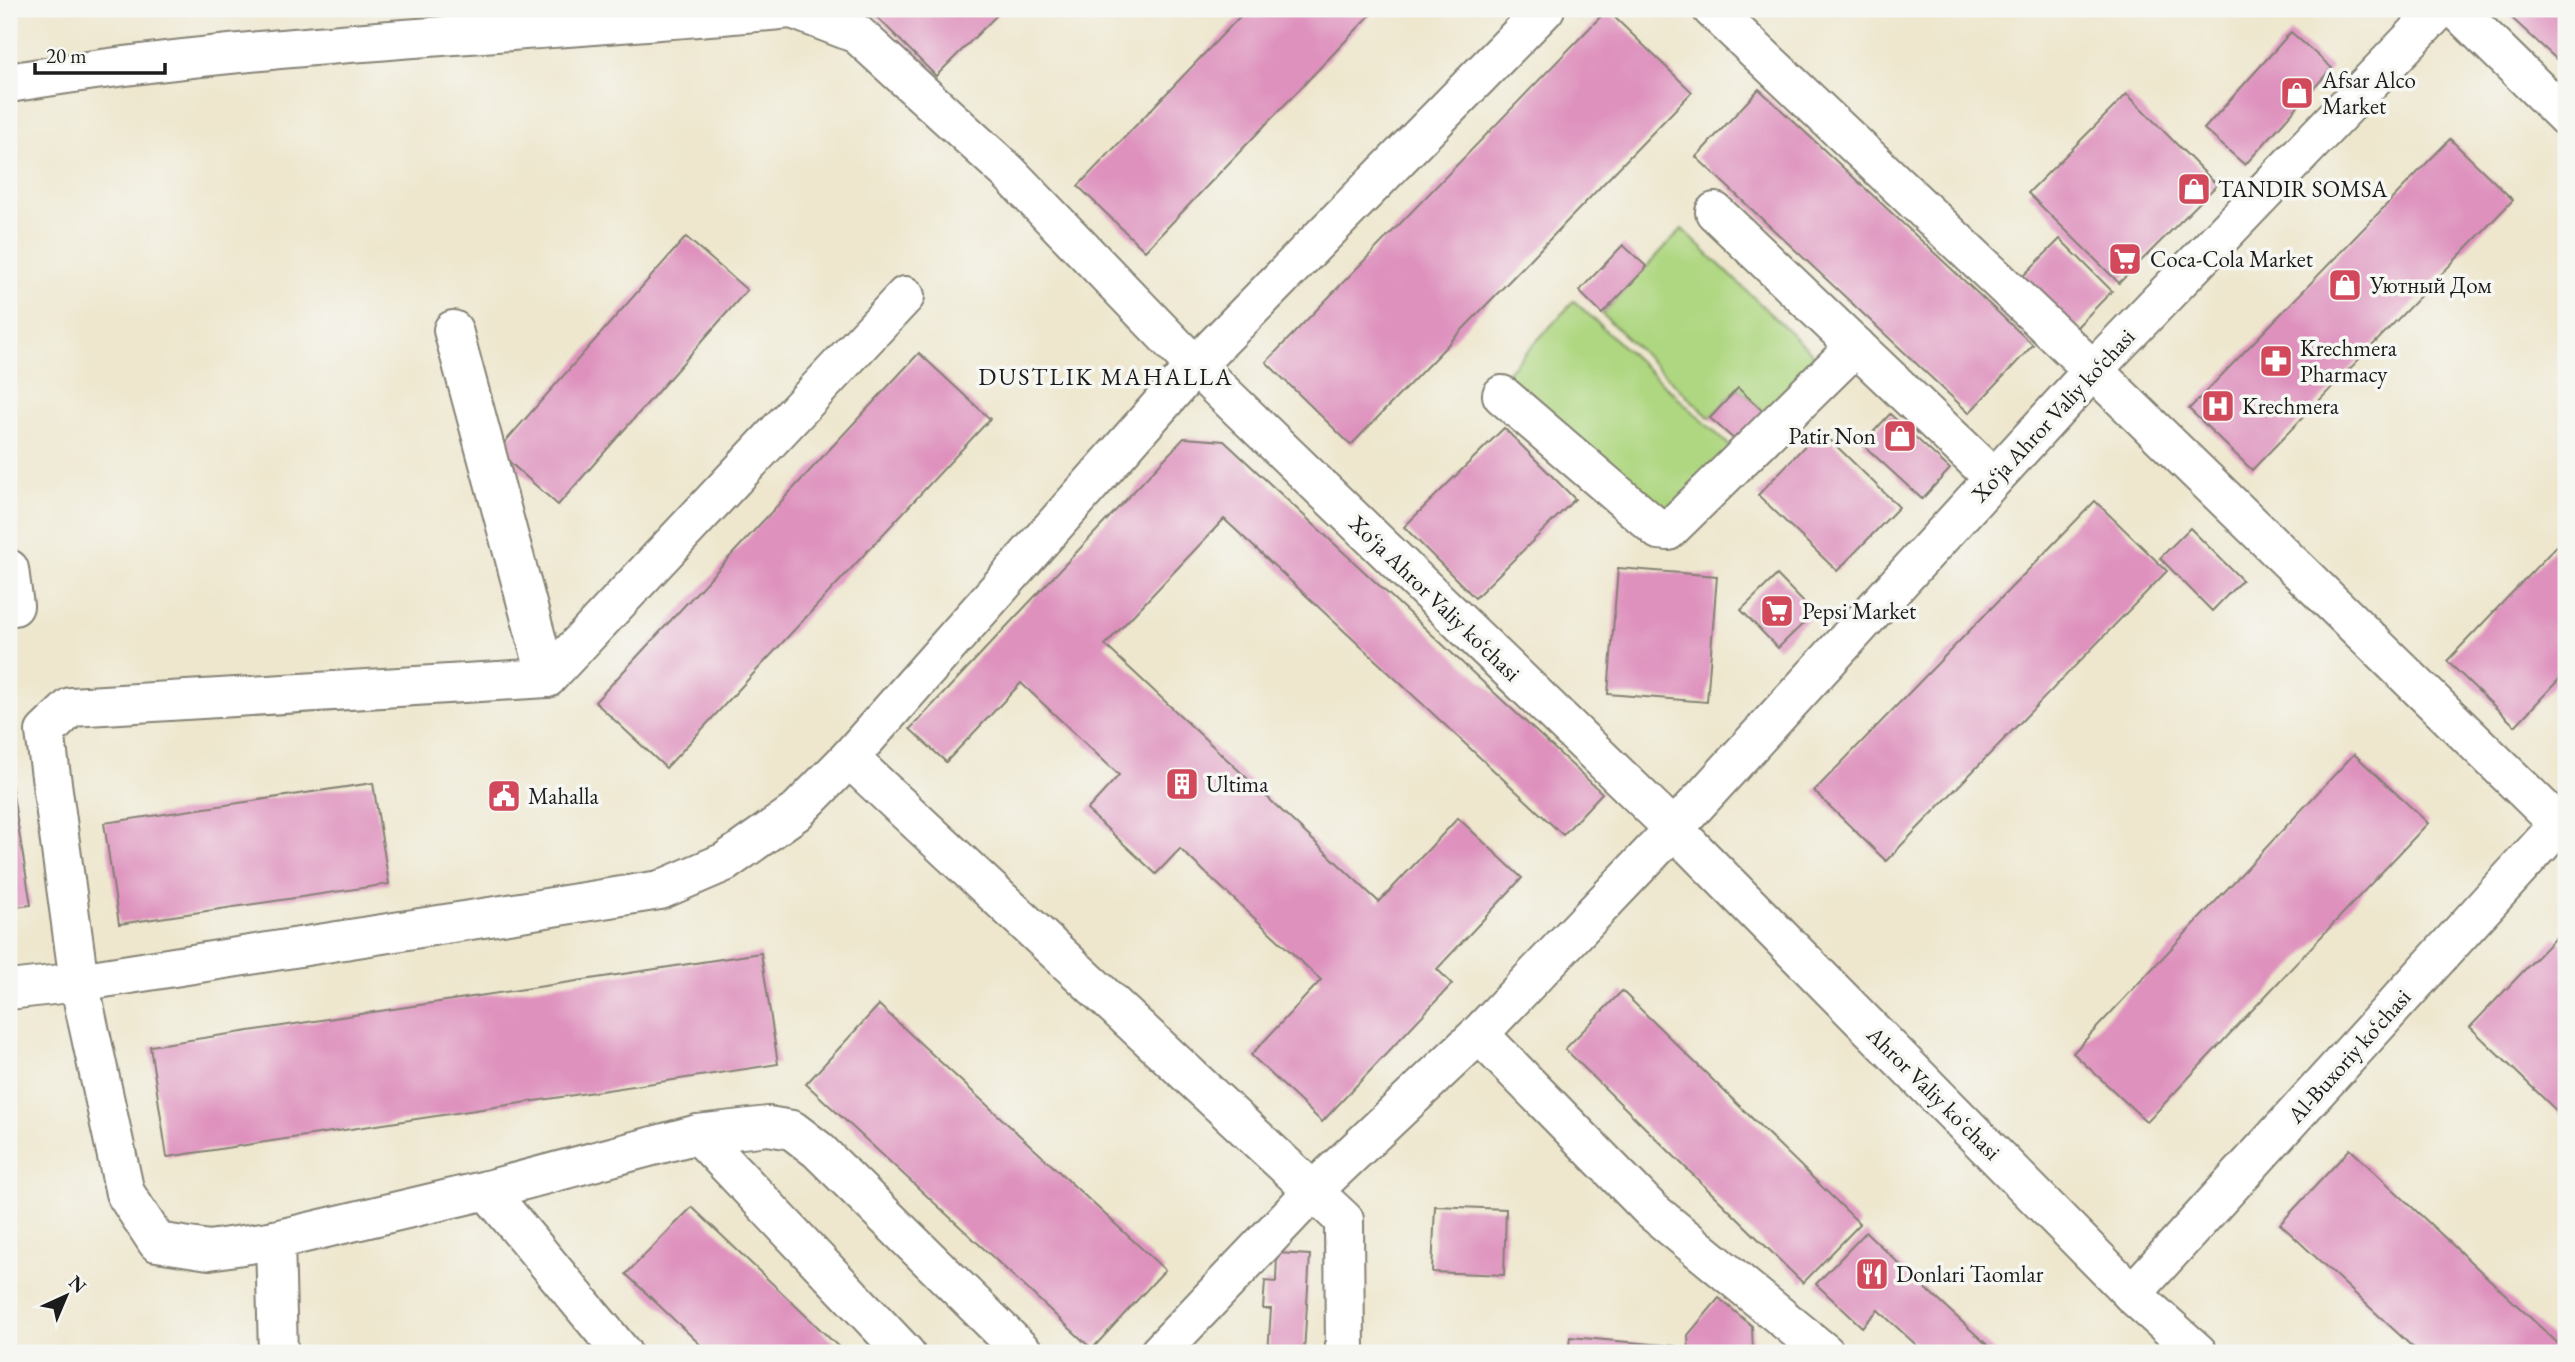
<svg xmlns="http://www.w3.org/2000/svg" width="2575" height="1362" font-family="'EB Garamond',serif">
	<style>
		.green { fill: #afd781; stroke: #667a4e; stroke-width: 2 }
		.building { fill: #de91bd }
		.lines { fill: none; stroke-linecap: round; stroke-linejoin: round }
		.minor-casing { stroke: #858275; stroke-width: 42 }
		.minor { stroke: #fff; stroke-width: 38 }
		.labels { text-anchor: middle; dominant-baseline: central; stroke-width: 7; stroke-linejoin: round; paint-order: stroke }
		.poi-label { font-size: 23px; fill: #1c1c1c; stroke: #f6f6f2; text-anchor: start }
		.street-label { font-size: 23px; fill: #1c1c1c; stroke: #f6f6f2 }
		.neighbourhood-label { font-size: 24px; letter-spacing: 2px; fill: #1c1c1c; stroke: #f6f6f2 }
	</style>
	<rect width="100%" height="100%" fill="#f6f6f2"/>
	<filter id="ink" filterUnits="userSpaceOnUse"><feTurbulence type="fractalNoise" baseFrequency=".0143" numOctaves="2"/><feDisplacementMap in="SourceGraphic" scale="14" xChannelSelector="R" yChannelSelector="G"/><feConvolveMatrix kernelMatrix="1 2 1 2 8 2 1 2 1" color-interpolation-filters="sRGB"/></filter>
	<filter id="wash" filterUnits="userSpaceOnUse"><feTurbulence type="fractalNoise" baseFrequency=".00686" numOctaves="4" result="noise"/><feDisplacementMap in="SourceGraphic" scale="28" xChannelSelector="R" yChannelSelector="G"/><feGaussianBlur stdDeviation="1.57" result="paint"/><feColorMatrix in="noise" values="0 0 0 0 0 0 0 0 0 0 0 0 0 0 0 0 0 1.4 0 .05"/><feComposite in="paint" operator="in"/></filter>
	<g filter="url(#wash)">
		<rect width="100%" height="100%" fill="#eee7ce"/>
		<g class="green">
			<path d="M 1682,229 L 1816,357 L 1764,412 L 1738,388 L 1710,418 L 1602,314 Z"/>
			<path d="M 1574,301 L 1732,448 L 1663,521 L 1506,374 Z"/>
		</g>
		<g id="blocks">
			<g class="building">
				<path d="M 874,9 L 1003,9 L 936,76 L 871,11 Z"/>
				<path d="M 1247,9 L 1376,9 L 1145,251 L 1078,186 Z"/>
				<path d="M 2502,9 L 2566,9 L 2566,68 Z"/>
				<path d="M 1607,10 L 1692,92 L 1351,445 L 1266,362 Z"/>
				<path d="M 2291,32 L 2332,68 L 2245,165 L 2204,129 Z"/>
				<path d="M 1759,89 L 2033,345 L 1969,413 L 1696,157 Z"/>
				<path d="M 2127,94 L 2217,185 L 2119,283 L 2028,193 Z"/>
				<path d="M 2450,139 L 2513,200 L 2252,470 L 2189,409 Z"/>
				<path d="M 686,237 L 747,290 L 558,505 L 497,451 Z"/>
				<path d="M 2060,239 L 2112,291 L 2074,330 L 2022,277 Z"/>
				<path d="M 1623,245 L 1647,267 L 1602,314 L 1579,291 Z"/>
				<path d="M 919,353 L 990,419 L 666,768 L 595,702 Z"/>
				<path d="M 1738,388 L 1764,412 L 1736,441 L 1710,418 Z"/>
				<path d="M 1890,414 L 1950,469 L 1922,499 L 1862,444 Z"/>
				<path d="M 1504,428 L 1575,499 L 1475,598 L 1404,527 Z"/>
				<path d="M 1820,430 L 1899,507 L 1837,571 L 1758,495 Z"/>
				<path d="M 1184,438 L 1224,441 L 1602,793 L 1563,835 L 1224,519 L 1105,645 L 1379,902 L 1458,818 L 1522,878 L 1437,969 L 1452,984 L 1322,1122 L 1251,1055 L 1321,980 L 1180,849 L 1156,874 L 1087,810 L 1119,775 L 1021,683 L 946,762 L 910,729 Z"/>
				<path d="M 2095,501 L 2167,571 L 1886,861 L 1814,791 Z"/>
				<path d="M 2190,528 L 2242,580 L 2212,611 L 2160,558 Z"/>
				<path d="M 2566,536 L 2566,672 L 2515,726 L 2447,661 Z"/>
				<path d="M 1618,568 L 1717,576 L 1707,702 L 1608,694 Z"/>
				<path d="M 1777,575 L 1814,613 L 1778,648 L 1741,610 Z"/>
				<path d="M 2354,754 L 2428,823 L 2147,1122 L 2073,1053 Z"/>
				<path d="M 9,770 L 31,905 L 9,908 Z"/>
				<path d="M 373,783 L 389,884 L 119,924 L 104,823 Z"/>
				<path d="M 2556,937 L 2566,947 L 2566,1120 L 2470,1027 Z"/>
				<path d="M 761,953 L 778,1064 L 167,1157 L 150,1046 Z"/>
				<path d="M 1622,991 L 1860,1224 L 1803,1283 L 1565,1049 Z"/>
				<path d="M 879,1005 L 1165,1270 L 1092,1349 L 806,1084 Z"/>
				<path d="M 2350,1149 L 2566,1351 L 2566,1353 L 2419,1353 L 2280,1224 Z"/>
				<path d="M 1435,1206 L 1506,1209 L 1504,1275 L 1432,1272 Z"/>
				<path d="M 692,1207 L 845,1353 L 709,1353 L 626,1274 Z"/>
				<path d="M 1866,1232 L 1911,1275 L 1996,1353 L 1925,1353 L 1878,1310 L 1862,1327 L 1816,1284 Z"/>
				<path d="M 1277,1253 L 1310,1255 L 1304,1353 L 1268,1353 L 1271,1309 L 1263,1309 L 1265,1281 L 1276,1282 Z"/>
				<path d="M 1719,1298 L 1752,1326 L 1753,1353 L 1689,1353 L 1688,1335 Z"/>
				<path d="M 1570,1337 L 1675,1346 L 1674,1353 L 1568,1353 Z"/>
			</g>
		</g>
	</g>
	<g filter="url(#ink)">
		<use href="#blocks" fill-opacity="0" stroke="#858275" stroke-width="2"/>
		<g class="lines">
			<defs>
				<g id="minor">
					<path d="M 792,9 L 857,34 L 1008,172 L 1195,366 L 1674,829 L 2132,1294 L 2198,1353"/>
					<path d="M 1712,9 L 2093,370 L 2566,831"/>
					<path d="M 2456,9 L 2566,117"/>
					<path d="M 9,83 C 267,40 530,34 790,9"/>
					<path d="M 1715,212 L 1994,478"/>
					<path d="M 453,330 L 547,678 L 71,707 L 45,732 L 79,982 L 125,1193 L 157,1242 L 209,1250 L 275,1240 L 487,1190 L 698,1134 L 768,1126 L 792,1130 L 818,1150 L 1024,1353"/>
					<path d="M 1502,395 L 1659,530 L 1668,531 L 1856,346"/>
					<path d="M 9,569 L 14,606"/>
					<path d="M 547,678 L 905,296"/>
					<path d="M 849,758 L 1344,1220 L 1345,1353"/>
					<path d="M 9,990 L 79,982 L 660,890 L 725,862 L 796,812 L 849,758 L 1195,366 L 1545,9"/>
					<path d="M 1479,1034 L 1652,1211 L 1825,1353"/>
					<path d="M 698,1134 L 905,1353"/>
					<path d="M 487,1190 L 622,1353"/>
					<path d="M 275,1240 L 278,1353"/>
					<path d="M 2132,1294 L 2566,817"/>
					<path d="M 1159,1353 L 1313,1191 L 1479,1034 L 1674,829 L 2093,370 L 2440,9"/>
				</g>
			</defs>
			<use href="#minor" class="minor-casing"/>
			<use href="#minor" class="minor"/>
		</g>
	</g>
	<defs>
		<symbol id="shop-square" viewBox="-11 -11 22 22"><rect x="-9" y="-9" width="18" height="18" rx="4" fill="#d1495b" stroke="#f6f6f2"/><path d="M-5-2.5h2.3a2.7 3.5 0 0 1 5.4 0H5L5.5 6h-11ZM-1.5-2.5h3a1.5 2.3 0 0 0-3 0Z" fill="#fff"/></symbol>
		<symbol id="supermarket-square" viewBox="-11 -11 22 22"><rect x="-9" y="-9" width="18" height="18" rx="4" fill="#d1495b" stroke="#f6f6f2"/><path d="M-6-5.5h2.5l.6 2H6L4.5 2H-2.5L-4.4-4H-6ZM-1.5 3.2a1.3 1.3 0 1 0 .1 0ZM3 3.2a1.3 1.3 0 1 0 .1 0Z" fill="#fff"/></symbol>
		<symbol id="pharmacy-square" viewBox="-11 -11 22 22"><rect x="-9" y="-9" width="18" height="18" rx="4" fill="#d1495b" stroke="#f6f6f2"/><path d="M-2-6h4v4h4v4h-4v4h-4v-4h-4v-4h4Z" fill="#fff"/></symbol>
		<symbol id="hospital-square" viewBox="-11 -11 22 22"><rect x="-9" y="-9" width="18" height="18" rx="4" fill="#d1495b" stroke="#f6f6f2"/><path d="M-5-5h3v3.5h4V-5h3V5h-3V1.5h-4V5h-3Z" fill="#fff"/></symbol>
		<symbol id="building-square" viewBox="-11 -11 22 22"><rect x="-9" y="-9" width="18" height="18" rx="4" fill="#d1495b" stroke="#f6f6f2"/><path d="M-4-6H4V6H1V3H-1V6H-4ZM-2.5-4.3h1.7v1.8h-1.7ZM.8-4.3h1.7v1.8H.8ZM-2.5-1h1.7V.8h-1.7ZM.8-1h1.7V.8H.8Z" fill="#fff"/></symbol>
		<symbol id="civic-square" viewBox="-11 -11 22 22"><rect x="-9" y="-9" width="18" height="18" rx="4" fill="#d1495b" stroke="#f6f6f2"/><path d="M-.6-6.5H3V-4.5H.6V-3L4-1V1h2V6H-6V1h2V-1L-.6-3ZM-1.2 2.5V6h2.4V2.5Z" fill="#fff"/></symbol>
		<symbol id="restaurant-square" viewBox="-11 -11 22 22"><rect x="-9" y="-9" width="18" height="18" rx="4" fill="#d1495b" stroke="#f6f6f2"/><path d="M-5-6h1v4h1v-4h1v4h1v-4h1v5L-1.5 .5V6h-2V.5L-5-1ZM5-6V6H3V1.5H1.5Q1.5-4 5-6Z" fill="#fff"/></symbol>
	</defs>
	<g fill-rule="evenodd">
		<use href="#shop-square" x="2278" y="74" width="38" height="38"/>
		<use href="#shop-square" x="2175" y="170" width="38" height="38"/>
		<use href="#supermarket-square" x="2106" y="240" width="38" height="38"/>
		<use href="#shop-square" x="2326" y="266" width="38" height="38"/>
		<use href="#pharmacy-square" x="2257" y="342" width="38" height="38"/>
		<use href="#hospital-square" x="2199" y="387" width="38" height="38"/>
		<use href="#shop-square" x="1881" y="417" width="38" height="38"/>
		<use href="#supermarket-square" x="1758" y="592" width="38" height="38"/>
		<use href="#building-square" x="1163" y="765" width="38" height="38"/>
		<use href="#civic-square" x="485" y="777" width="38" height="38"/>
		<use href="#restaurant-square" x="1853" y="1255" width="38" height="38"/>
	</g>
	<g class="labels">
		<g class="poi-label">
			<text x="2322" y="80">Afsar Alco<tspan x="2322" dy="26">Market</tspan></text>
			<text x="2218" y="189">TANDIR SOMSA</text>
			<text x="2150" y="259">Coca-Cola Market</text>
			<text x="2370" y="285">Уютный Дом</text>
			<text x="2300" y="348">Krechmera<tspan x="2300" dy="26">Pharmacy</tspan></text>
			<text x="2242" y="406">Krechmera</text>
			<text x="1876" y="436" text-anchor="end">Patir Non</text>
			<text x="1802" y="611">Pepsi Market</text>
			<text x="1206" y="784">Ultima</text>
			<text x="528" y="796">Mahalla</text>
			<text x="1896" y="1274">Donlari Taomlar</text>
		</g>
		<g class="street-label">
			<text transform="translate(2053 415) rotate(-47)">Xo‘ja Ahror Valiy ko‘chasi</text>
			<text transform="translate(1435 598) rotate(44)">Xo‘ja Ahror Valiy ko‘chasi</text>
			<text transform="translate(2349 1056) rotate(-48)">Al-Buxoriy ko‘chasi</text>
			<text transform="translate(1934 1093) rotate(45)">Ahror Valiy koʻchasi</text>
		</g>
		<g class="neighbourhood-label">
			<text x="1106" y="376">DUSTLIK MAHALLA</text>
		</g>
	</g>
	<rect width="2575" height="1362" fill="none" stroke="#f6f6f2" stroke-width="35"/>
	<g transform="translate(66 1296) rotate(44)" stroke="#f6f6f2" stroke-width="5" paint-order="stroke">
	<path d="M0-5L12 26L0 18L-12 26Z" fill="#1c1c1c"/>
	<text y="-10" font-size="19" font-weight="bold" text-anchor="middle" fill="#1c1c1c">N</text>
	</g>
	<path d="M35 63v10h130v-10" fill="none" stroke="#1c1c1c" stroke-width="3.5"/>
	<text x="46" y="63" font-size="21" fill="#1c1c1c" stroke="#f6f6f2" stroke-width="5" paint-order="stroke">20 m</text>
</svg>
